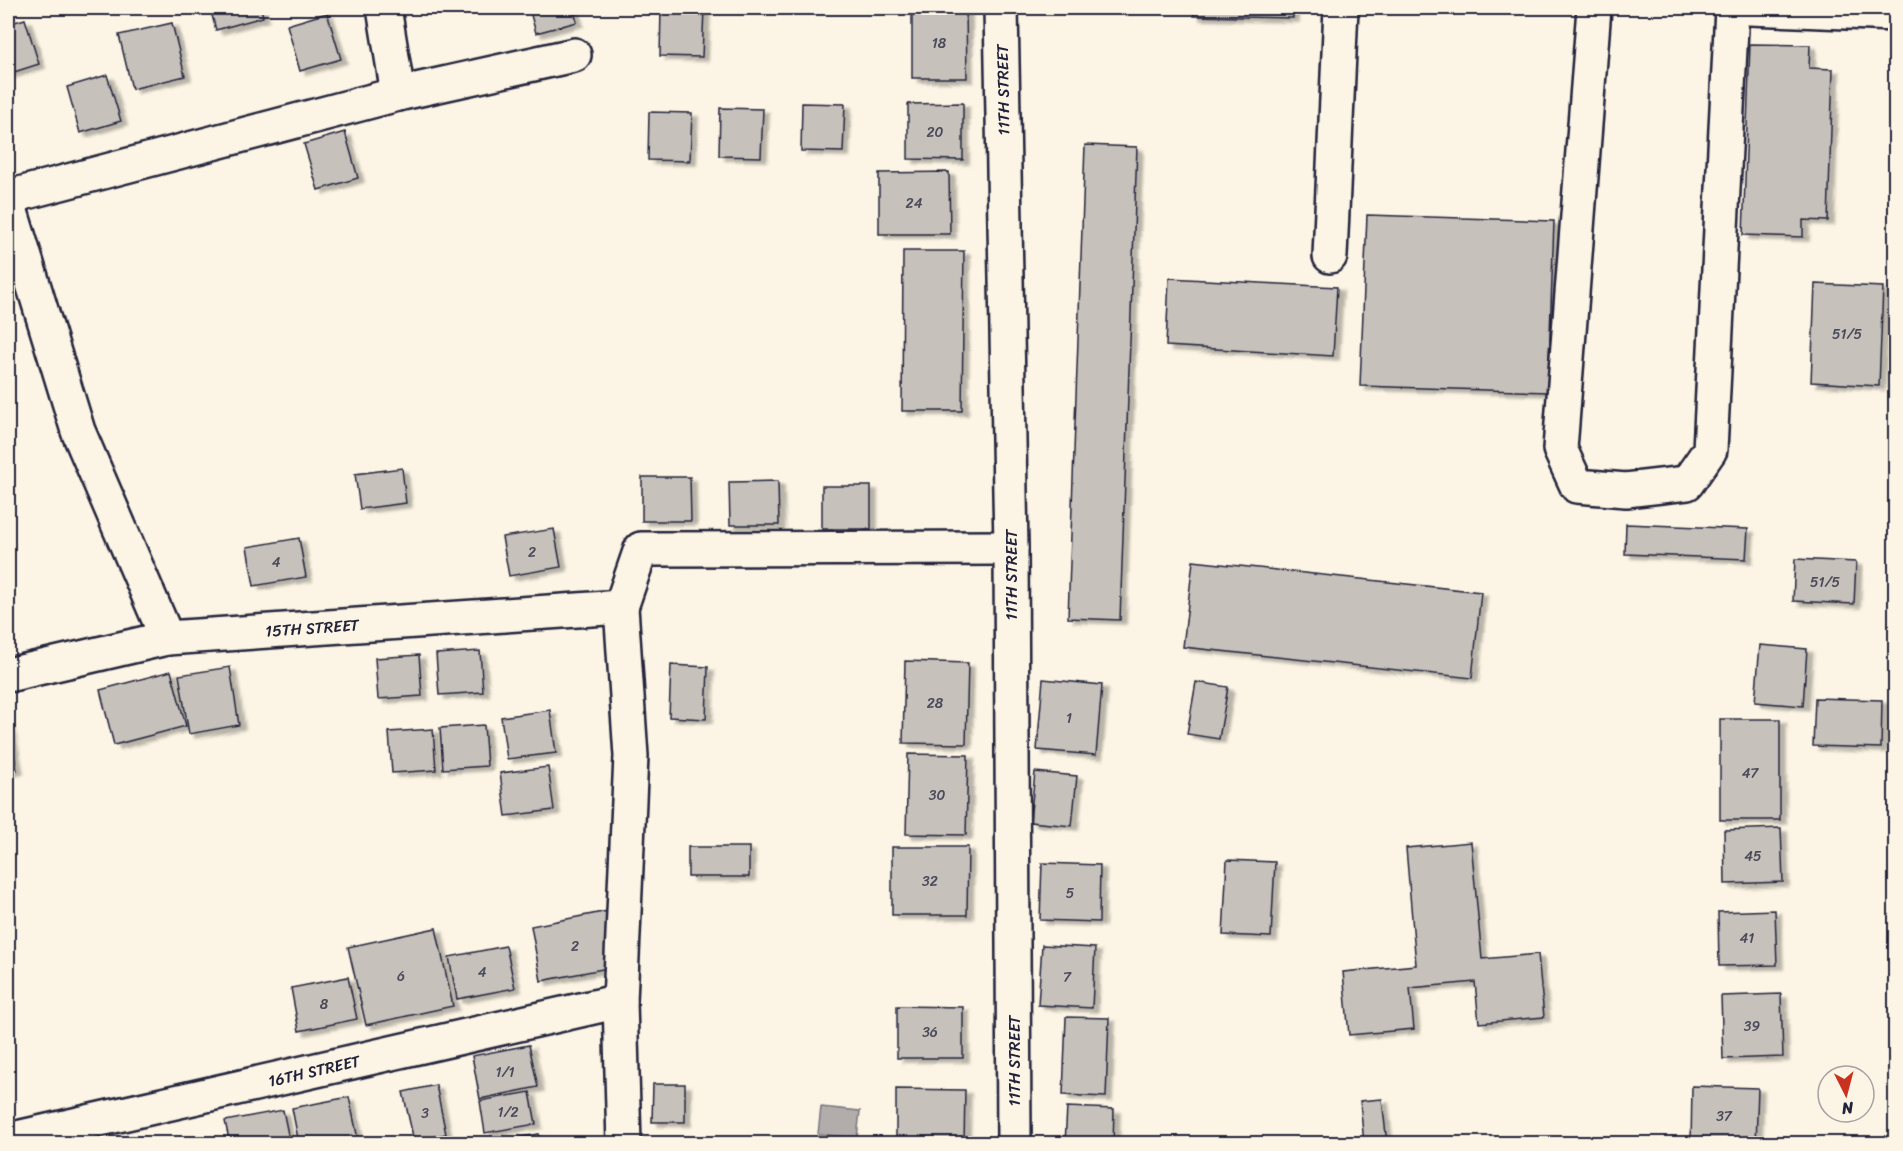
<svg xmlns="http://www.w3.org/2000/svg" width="1903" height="1151" font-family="Sriracha,sans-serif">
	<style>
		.water { fill: #b2adab; stroke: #78757e; stroke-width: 1.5 }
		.building { fill: #c6c1bb; stroke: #22223b; stroke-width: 1.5; filter: url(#shadow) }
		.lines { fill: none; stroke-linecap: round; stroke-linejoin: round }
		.minor-casing { stroke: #22223b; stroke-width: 38 }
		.minor { stroke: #fcf5e5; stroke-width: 33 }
		.labels { text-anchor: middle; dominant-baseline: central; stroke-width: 5; stroke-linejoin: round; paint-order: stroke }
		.number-label { font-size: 14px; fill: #4b4a5b }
		.street-label { font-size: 16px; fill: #22223b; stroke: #fcf5e5 }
	</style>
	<defs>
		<filter id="shadow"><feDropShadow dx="6" dy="4" stdDeviation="1.5" flood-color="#0004"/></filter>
	</defs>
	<rect width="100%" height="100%" fill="#fcf5e5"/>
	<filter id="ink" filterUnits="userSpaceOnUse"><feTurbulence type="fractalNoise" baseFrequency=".0167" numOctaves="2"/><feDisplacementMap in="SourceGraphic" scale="12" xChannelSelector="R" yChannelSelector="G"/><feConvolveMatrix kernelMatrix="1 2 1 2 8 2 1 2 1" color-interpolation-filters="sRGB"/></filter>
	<g filter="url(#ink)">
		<path class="water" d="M 821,1107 L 860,1111 L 857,1138 L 818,1134 Z"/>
		<g class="building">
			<path d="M 210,8 L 261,8 L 263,17 L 216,30 Z"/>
			<path d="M 529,8 L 573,8 L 577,22 L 536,33 Z"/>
			<path d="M 661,8 L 704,9 L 702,57 L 660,56 Z"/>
			<path d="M 912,8 L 966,8 L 967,78 L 912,78 Z"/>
			<path d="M 1194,8 L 1293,8 L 1293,18 L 1194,16 Z"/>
			<path d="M 327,13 L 341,59 L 300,71 L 287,25 Z"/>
			<path d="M 25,19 L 39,64 L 8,74 L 8,24 Z"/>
			<path d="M 172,23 L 185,76 L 132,89 L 119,35 Z"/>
			<path d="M 1750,44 L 1810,45 L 1809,68 L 1833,69 L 1828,221 L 1803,220 L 1803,237 L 1743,235 Z"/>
			<path d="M 107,75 L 121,121 L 80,133 L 67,87 Z"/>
			<path d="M 802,103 L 845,104 L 843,152 L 801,151 Z"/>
			<path d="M 963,103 L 963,160 L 908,159 L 908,104 Z"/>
			<path d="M 720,108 L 763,109 L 761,157 L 719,156 Z"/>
			<path d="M 649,112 L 692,113 L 690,161 L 648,160 Z"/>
			<path d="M 345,132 L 358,178 L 318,190 L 304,144 Z"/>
			<path d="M 1085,145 L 1137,147 L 1120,620 L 1068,618 Z"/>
			<path d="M 949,172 L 950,234 L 879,234 L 879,173 Z"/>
			<path d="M 1367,215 L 1554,221 L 1548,392 L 1360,386 Z"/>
			<path d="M 903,251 L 964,251 L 962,411 L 902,411 Z"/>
			<path d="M 1169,278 L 1337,287 L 1333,356 L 1166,346 Z"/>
			<path d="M 1815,284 L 1883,287 L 1879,386 L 1811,382 Z"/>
			<path d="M 402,468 L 406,503 L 360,509 L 355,474 Z"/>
			<path d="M 642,477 L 690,477 L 691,521 L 642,521 Z"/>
			<path d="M 778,481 L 779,525 L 730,525 L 729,482 Z"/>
			<rect x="822" y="486" width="49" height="43"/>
			<path d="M 1626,524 L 1748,529 L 1746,559 L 1625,554 Z"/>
			<path d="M 554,529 L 561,567 L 509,576 L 502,537 Z"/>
			<path d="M 299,538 L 306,577 L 254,586 L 247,547 Z"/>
			<path d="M 1795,559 L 1856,562 L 1854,604 L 1793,601 Z"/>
			<path d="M 1193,561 L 1481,592 L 1472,678 L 1183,647 Z"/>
			<path d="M 1760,645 L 1807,649 L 1803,706 L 1755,702 Z"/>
			<path d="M 480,651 L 483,692 L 439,695 L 436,654 Z"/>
			<path d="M 419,655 L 422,696 L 378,699 L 375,658 Z"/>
			<path d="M 905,661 L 968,663 L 966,744 L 903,743 Z"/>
			<path d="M 671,665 L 708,667 L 706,719 L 669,717 Z"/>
			<path d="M 230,667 L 239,725 L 189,734 L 179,675 Z"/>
			<path d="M 171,671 L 186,726 L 114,745 L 100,690 Z"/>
			<path d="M 1043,679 L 1102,685 L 1096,755 L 1037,750 Z"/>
			<path d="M 1196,682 L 1228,687 L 1219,739 L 1187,734 Z"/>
			<path d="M 1815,698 L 1882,700 L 1881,748 L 1813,746 Z"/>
			<path d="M 550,710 L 556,753 L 507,759 L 501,717 Z"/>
			<rect x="1720" y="719" width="60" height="101"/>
			<path d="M 8,723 L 17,770 L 8,772 Z"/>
			<path d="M 484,725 L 487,766 L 443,769 L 440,728 Z"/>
			<path d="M 433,729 L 436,770 L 392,773 L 389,732 Z"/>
			<path d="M 908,754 L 968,755 L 966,835 L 906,834 Z"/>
			<path d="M 548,767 L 554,810 L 506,816 L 500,773 Z"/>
			<path d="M 1035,772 L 1077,776 L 1072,826 L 1030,822 Z"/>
			<path d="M 1781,828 L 1783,882 L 1725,884 L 1724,830 Z"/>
			<path d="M 1471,842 L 1482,959 L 1538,954 L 1544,1017 L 1479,1023 L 1475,982 L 1410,988 L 1414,1029 L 1349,1035 L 1343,972 L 1416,965 L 1406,848 Z"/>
			<rect x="688" y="847" width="61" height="30"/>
			<path d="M 892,847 L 968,847 L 967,915 L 892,915 Z"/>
			<path d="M 1227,860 L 1275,862 L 1271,937 L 1223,935 Z"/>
			<path d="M 1042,863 L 1100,865 L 1099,922 L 1040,920 Z"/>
			<path d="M 1775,910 L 1777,965 L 1719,966 L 1718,912 Z"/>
			<path d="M 608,911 L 618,966 L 541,981 L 531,926 Z"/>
			<path d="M 436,928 L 453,1006 L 366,1025 L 348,947 Z"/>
			<path d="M 1042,945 L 1095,948 L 1092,1008 L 1038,1005 Z"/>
			<path d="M 506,946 L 515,988 L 457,999 L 449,957 Z"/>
			<path d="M 348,977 L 357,1019 L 299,1031 L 291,988 Z"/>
			<path d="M 1781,994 L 1783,1057 L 1723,1059 L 1721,996 Z"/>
			<path d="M 897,1006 L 963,1007 L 963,1058 L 897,1058 Z"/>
			<path d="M 1066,1017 L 1109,1018 L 1106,1097 L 1063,1095 Z"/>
			<path d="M 529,1045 L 538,1087 L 480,1099 L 472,1056 Z"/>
			<path d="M 653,1084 L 685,1084 L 685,1122 L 652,1122 Z"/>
			<path d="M 436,1085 L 446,1134 L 414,1141 L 403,1092 Z"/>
			<path d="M 1692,1086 L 1758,1088 L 1756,1144 L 1691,1144 Z"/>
			<path d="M 896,1089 L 965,1090 L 964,1144 L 896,1144 Z"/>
			<path d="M 530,1092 L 536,1124 L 485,1133 L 480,1101 Z"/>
			<path d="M 349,1097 L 358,1139 L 335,1144 L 299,1144 L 292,1108 Z"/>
			<path d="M 1382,1099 L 1387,1144 L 1364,1144 L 1360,1101 Z"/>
			<path d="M 1067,1107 L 1114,1109 L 1113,1144 L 1065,1144 Z"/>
			<path d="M 283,1110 L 290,1144 L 230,1144 L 225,1121 Z"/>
			<path d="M 539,1134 L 540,1144 L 489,1144 L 489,1143 Z"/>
			<path d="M 206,1138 L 207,1144 L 181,1144 Z"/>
		</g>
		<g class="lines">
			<defs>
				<g id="minor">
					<path d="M 384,8 L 398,94"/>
					<path d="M 1001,8 L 1011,548 L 1014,1144"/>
					<path d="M 1594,8 L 1560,449 L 1577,486 L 1626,490 L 1687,483 L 1710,450 L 1732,8"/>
					<path d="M 1749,8 L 1896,14"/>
					<path d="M 8,197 L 398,94 L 574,55"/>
					<path d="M 8,202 L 78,431 L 167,638"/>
					<path d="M 1330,256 L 1341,8"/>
					<path d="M 8,675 L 167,638 L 621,607"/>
					<path d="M 8,1140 L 620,1001"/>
					<path d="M 624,1144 L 620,1001 L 631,756 L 621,607 L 641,549 L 1011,548"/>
				</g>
			</defs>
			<use href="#minor" class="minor-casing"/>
			<use href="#minor" class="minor"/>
		</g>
	</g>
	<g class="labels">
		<g class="number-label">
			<text x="939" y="43">18</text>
			<text x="935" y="132">20</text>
			<text x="914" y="203">24</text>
			<text x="1847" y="334">51/5</text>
			<text x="532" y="552">2</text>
			<text x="276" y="562">4</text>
			<text x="1825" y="582">51/5</text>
			<text x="935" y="703">28</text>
			<text x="1069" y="718">1</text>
			<text x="1750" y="773">47</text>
			<text x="937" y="795">30</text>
			<text x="1753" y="856">45</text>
			<text x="930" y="881">32</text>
			<text x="1070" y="893">5</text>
			<text x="1747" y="938">41</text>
			<text x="575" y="946">2</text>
			<text x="482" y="972">4</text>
			<text x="401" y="976">6</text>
			<text x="1067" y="977">7</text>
			<text x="324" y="1004">8</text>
			<text x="1752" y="1026">39</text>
			<text x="930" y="1032">36</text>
			<text x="505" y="1072">1/1</text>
			<text x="508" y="1112">1/2</text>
			<text x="425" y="1113">3</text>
			<text x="1724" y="1116">37</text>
		</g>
		<g class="street-label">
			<text transform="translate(1003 90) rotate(-91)">11TH STREET</text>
			<text transform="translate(1011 575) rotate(-90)">11TH STREET</text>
			<text transform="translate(312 628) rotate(-4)">15TH STREET</text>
			<text transform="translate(1014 1061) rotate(-90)">11TH STREET</text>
			<text transform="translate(314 1071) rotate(-13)">16TH STREET</text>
		</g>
	</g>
	<rect width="1903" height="1151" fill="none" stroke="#fcf5e5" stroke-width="30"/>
	<rect x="15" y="15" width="1873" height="1121" fill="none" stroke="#22223b" stroke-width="2" filter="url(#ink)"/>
	<g transform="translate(1846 1094) rotate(174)"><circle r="28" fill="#fcf5e5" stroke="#a5a1a1" stroke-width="1.5"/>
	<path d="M0-4.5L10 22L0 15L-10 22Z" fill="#c8321e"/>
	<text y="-9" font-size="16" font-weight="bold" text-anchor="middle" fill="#22223b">N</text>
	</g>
</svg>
